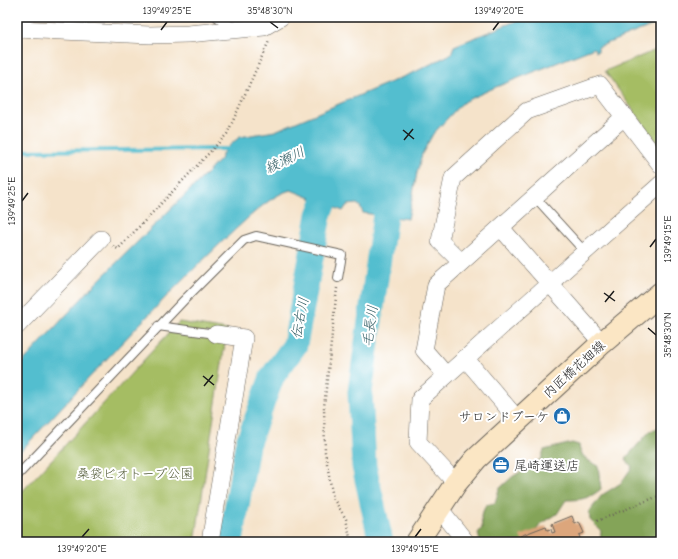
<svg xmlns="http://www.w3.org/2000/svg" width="678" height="559" font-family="'Comic Neue','Klee One',sans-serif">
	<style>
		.green { fill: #a5bd63; stroke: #606c40 }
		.forest { fill: #84a459; stroke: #50603a }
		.water { fill: #53becf; stroke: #386d76 }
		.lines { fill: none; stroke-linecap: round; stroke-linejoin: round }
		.stream { stroke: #53becf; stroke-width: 4 }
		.river { stroke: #53becf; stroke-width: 25 }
		.building { fill: #dca67b }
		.lane-casing { stroke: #686259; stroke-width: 10 }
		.street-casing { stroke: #686259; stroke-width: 18 }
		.secondary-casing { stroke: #686259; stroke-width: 24 }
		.path { stroke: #686259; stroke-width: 2.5; stroke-dasharray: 1 3; stroke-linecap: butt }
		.lane { stroke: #fff; stroke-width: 8 }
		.street { stroke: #fff; stroke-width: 17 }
		.secondary { stroke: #fbe6c4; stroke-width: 22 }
		.ticks { fill: none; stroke: #1c1c1c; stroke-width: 1.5 }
		.labels { text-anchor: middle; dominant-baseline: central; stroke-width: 4; stroke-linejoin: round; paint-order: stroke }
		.street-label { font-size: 13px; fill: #1c1c1c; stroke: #fff }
		.poi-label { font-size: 13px; fill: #1c1c1c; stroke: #fff; text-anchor: end }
		.park-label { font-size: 13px; fill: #535c38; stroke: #fff }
		.water-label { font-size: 14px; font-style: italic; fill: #325d64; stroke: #fff }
		.neatline { fill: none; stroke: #1c1c1c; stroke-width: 1.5 }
		.ticks-label { font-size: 10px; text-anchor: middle; fill: #1c1c1c }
	</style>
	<rect width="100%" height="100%" fill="#fff"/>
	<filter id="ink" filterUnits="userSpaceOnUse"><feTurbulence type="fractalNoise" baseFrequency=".025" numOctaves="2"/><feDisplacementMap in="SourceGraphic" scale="8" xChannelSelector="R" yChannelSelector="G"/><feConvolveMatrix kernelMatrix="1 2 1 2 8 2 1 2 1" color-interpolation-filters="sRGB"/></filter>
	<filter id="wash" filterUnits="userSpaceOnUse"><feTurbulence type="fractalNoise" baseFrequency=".012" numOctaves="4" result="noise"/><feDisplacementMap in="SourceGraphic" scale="16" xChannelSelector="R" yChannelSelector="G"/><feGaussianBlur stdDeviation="0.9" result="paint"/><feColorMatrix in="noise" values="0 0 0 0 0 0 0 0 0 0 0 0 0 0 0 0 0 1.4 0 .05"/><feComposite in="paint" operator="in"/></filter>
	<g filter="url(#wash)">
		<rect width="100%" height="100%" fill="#f5e3ca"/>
		<g class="green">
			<path d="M 661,48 L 661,149 L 605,71 Z"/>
			<path d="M 179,322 L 227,330 L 195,542 L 17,542 L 17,497 Z"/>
		</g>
		<g class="forest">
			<path d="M 661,428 L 661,542 L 600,542 L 601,531 L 590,520 L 589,512 L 602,495 L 621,483 L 632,467 L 625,459 L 650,431 Z"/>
			<path d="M 572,443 L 579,445 C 580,457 589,461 598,466 L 601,489 C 589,499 581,500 566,500 L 557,514 L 541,524 L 527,542 L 480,542 L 478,533 L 482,528 L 481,516 L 486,505 L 495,503 L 499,489 L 512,477 L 541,459 L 544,450 Z"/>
		</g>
		<path class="water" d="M 526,17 L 661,17 L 661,22 L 598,47 L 598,51 L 596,52 L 594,48 L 496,87 L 465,101 L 458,107 L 433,134 L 422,154 L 417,173 L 408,219 L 363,213 L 360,206 L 357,204 L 347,205 L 343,211 L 291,190 C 269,195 240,226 223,241 C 151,309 85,383 17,455 L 17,368 L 95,284 L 208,172 L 222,157 L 222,154 C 228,146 233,142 240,137 L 275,131 L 417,71 L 451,54 L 454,46 Z"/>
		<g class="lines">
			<path class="stream" d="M 17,151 L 228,149"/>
			<g class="river">
				<path d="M 231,542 L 247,445 L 272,377 L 295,345 L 319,215 L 336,171"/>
				<path d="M 381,542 L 364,466 L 360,392 L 385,215 L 394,182"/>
			</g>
		</g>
		<g id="blocks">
			<path class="building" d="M 572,516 L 575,524 L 579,522 L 584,533 L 579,535 L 581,542 L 523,542 L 520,536 L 546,526 L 547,530 L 551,529 L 552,533 L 555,532 L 552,524 Z"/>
		</g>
	</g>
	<g filter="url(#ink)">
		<use href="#blocks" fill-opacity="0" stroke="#686259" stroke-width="1"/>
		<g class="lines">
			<defs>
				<g id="lane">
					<path d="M 217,17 L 233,27"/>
					<path d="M 534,196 L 585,252"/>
					<path d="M 158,326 L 216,334"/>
					<path d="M 17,476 L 184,300 L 244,240 L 256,236 L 342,255 L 338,278"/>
				</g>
				<g id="street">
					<path d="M 17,29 L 150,35 L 188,34 L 264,27 L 281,17"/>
					<path d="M 501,228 L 602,343"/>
					<path d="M 461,262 L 440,241 L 453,178 L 527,111 L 600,85 L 661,165"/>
					<path d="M 17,326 L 101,239"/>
					<path d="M 465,358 L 518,420"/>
					<path d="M 446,375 L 424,350 L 436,285 L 625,116"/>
					<path d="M 456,483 L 418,442 L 420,399 L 661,184"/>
					<path d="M 439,508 L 466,542"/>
					<path d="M 210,542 L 244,338 L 216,334"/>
				</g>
				<path id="secondary" d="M 417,542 L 456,483 L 476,459 L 602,343 L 661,293"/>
			</defs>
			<use href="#lane" class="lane-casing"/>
			<use href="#street" class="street-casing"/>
			<use href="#secondary" class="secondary-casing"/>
			<g class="path">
				<path d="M 113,246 L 118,249 L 227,134 L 269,41"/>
				<path d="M 337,288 L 324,407 L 325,452 L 333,498 L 346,519 L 351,542"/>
				<path d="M 597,521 L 661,495"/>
			</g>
			<use href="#lane" class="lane"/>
			<use href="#street" class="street"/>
			<use href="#secondary" class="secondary"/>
		</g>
	</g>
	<path class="ticks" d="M 270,22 L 278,28M 161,30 L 167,22M 493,30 L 499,22M 403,130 L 414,139M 404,140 L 413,129M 22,201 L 28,193M 650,247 L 656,239M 604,293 L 615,301M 605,302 L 614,291M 648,328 L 656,335M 203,376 L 214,385M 204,386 L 213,375M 82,537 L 89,529M 415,537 L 421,529"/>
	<defs>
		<symbol id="shop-disc" viewBox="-11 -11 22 22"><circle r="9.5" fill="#1f6fb2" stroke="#fff"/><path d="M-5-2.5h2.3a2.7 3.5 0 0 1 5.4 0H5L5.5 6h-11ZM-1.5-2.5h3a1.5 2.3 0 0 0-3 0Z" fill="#fff"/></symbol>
		<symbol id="office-disc" viewBox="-11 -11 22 22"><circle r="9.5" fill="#1f6fb2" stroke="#fff"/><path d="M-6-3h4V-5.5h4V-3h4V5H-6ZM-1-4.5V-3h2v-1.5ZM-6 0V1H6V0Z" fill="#fff"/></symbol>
	</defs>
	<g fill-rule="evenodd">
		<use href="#shop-disc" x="552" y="406" width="20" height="20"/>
		<use href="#office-disc" x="491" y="455" width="20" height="20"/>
	</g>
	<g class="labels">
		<g class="street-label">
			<text transform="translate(574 369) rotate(-42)">内匠橋花畑線</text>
		</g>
		<g class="poi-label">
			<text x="549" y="416">サロンドブーケ</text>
			<text x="514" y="465" text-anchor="start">尾崎運送店</text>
		</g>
		<g class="park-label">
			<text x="135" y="473">桑袋ビオトープ公園</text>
		</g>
		<g class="water-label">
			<text transform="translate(285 160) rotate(-26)">綾瀬川</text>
			<text transform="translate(300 318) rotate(-79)">伝右川</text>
			<text transform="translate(370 326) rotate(-82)">毛長川</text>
		</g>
	</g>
	<rect width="678" height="559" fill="none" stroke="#fff" stroke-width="44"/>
	<rect x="22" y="22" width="634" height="515" class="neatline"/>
	<g class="ticks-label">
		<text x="167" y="14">139°49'25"E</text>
		<text x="270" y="14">35°48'30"N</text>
		<text x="499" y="14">139°49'20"E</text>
		<text transform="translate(11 201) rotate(-90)" y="4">139°49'25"E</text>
		<text transform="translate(667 239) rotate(-90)" y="4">139°49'15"E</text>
		<text transform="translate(667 335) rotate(-90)" y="4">35°48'30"N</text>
		<text x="82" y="552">139°49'20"E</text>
		<text x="415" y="552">139°49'15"E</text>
	</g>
</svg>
